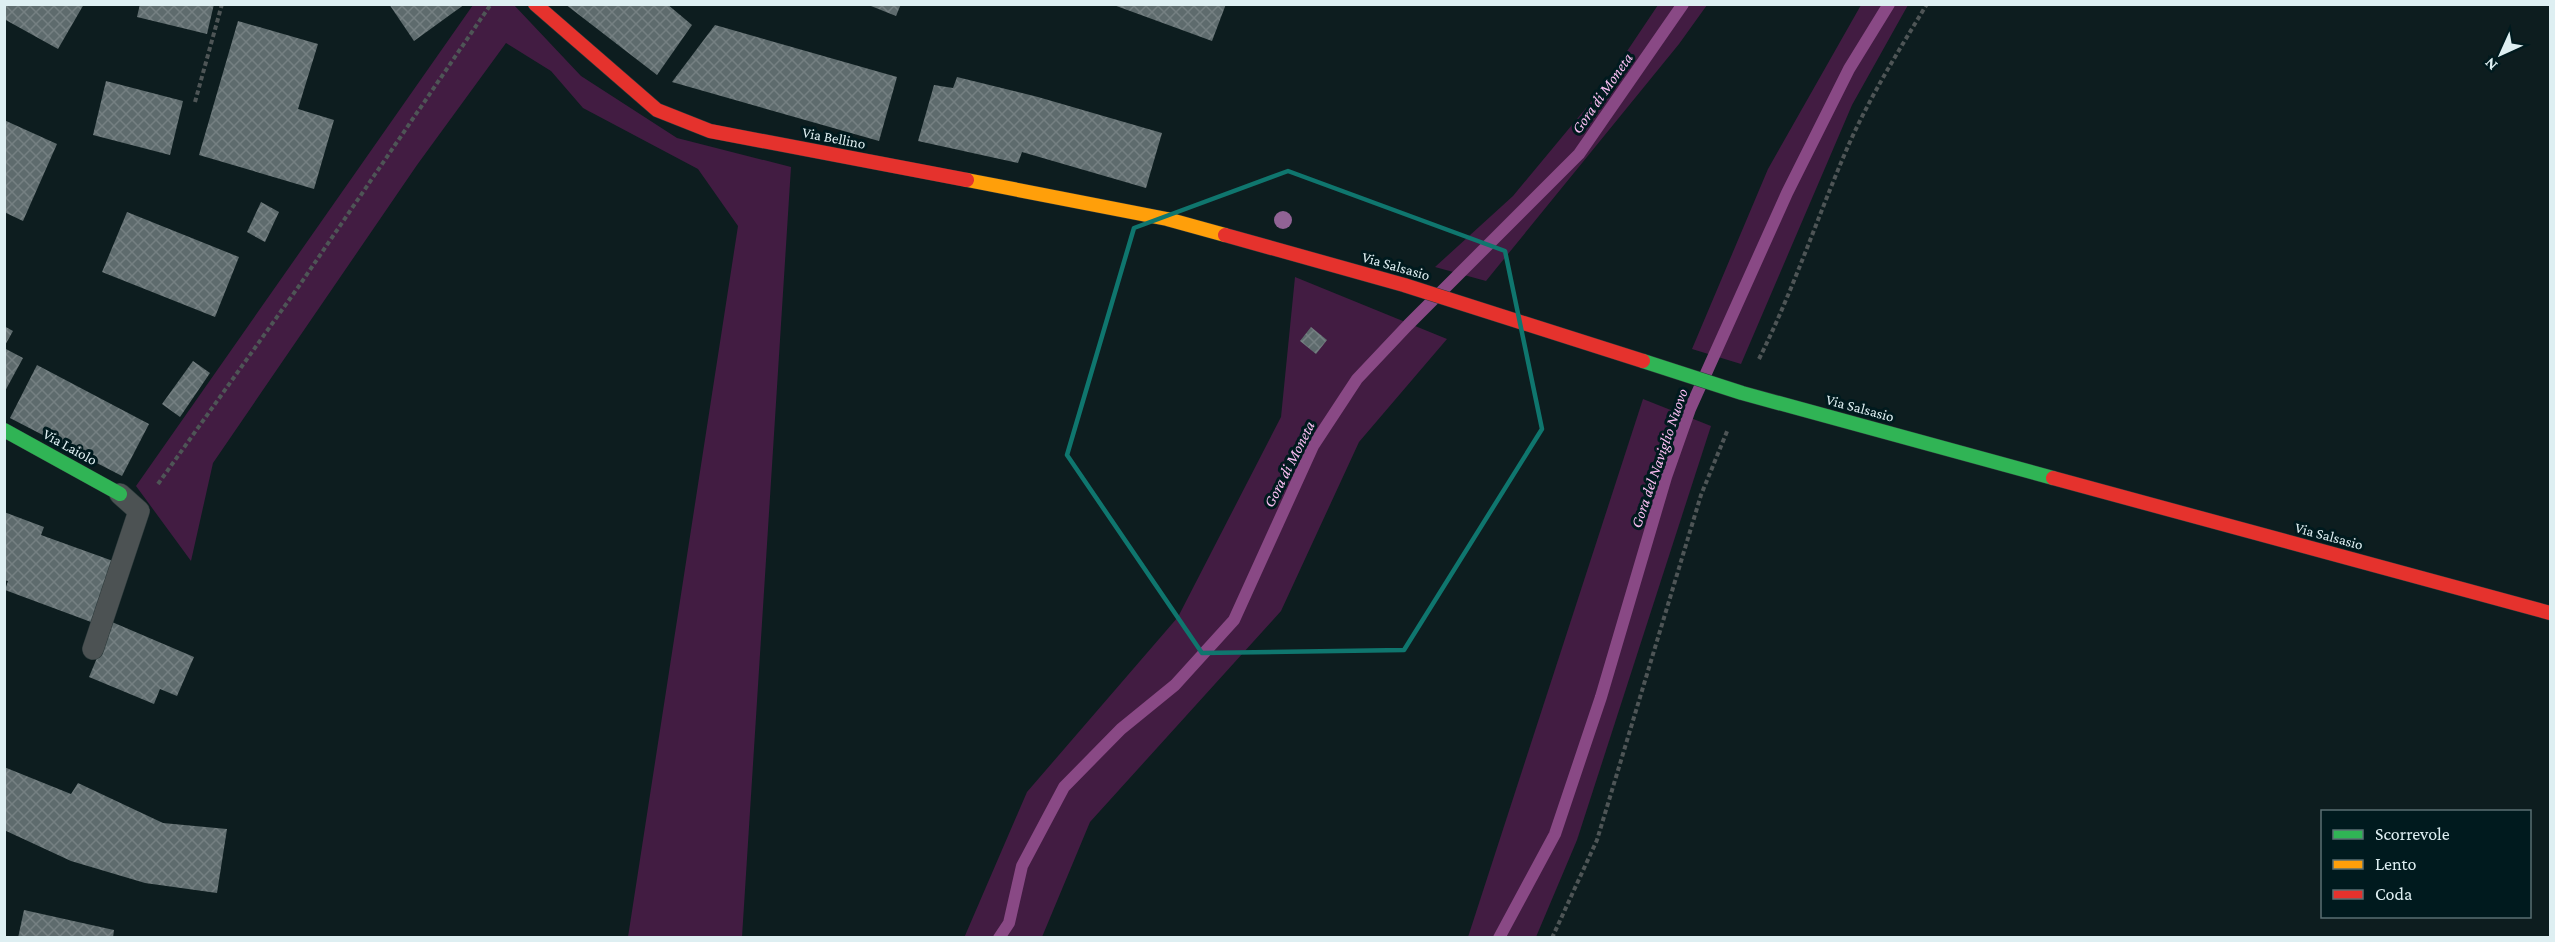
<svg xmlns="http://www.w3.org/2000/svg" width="2555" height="942" font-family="'Crimson Pro',serif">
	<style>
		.green { fill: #421c42 }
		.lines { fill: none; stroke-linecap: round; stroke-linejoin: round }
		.stream { stroke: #894985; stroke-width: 12 }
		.building { fill: url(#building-cross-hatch) }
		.lane-casing { stroke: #2c3a3b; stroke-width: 22 }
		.fast-casing { stroke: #2c3a3b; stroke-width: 15 }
		.slow-casing { stroke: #2c3a3b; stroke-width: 15 }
		.jam-casing { stroke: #2c3a3b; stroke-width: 15 }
		.path { stroke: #4e5556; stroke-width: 4; stroke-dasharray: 4.5 3; stroke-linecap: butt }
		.lane { stroke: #4c5253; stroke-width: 21 }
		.fast { stroke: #30b455; stroke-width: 14 }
		.slow { stroke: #ff9f0a; stroke-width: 14 }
		.jam { stroke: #e5322d; stroke-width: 14 }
		.tree { fill: #916395 }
		.marked { fill: none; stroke: #0f766e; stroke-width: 4.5; stroke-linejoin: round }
		.labels { text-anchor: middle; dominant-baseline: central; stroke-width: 6; stroke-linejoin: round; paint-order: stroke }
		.street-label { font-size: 15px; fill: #deeff2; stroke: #001a1e }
		.water-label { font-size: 16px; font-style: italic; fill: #fabff3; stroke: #001a1e }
	</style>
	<defs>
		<pattern id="building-cross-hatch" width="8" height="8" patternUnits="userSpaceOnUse" patternTransform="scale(1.5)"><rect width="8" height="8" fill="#5e6b6d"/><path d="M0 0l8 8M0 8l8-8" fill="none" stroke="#758082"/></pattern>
	</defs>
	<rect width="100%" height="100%" fill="#0d1d1f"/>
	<g class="green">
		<path d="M 473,5 L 514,5 L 581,76 L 677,138 L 791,167 L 742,937 L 628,937 L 738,226 L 698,169 L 583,108 L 551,71 L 506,43 L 417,165 L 213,463 L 191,561 L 136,486 Z"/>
		<path d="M 1658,5 L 1707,5 L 1679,44 L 1486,281 L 1435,267 L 1513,196 L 1601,90 Z"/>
		<path d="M 1861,5 L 1908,5 L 1852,105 L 1741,364 L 1692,349 L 1768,169 Z"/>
		<path d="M 1295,277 L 1447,339 L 1359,442 L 1281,611 L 1090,822 L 1042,937 L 964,938 L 1027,792 L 1178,617 L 1281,417 Z"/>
		<path d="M 1643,399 L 1711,426 L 1577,840 L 1536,937 L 1468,937 Z"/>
	</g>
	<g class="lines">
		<g class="stream">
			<path d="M 999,938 L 1009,923 L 1022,866 L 1064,787 L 1121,729 L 1175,685 L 1234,620 L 1313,446 L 1357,379 L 1408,325 L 1579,154 L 1683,4"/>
			<path d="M 1499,938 L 1555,834 L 1601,697 L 1666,477 L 1690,409 L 1787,193 L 1849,69 L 1889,4"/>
		</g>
	</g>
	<g class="building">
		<path d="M 4,4 L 84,4 L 58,49 L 4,19 Z"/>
		<path d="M 140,4 L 214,4 L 207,34 L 137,17 Z"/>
		<path d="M 389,4 L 465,4 L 414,41 Z"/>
		<path d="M 565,4 L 667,4 L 692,25 L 657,75 Z"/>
		<path d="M 866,4 L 901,4 L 896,16 Z"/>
		<path d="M 1111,4 L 1226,4 L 1212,41 Z"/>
		<path d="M 238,21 L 318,44 L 298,109 L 334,120 L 314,189 L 199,155 Z"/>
		<path d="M 715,25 L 897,77 L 879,141 L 672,82 Z"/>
		<path d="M 957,77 L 1038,97 L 1162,133 L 1146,188 L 1022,152 L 1018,163 L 918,141 L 934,85 L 953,88 Z"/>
		<path d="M 106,81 L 183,101 L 170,155 L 93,135 Z"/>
		<path d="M 4,120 L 57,144 L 23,221 L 4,212 Z"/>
		<path d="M 261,202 L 279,212 L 265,242 L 247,232 Z"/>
		<path d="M 127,212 L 239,257 L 215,317 L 102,272 Z"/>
		<path d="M 4,326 L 13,331 L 4,347 Z"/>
		<path d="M 1311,327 L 1327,340 L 1316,354 L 1300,341 Z"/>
		<path d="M 4,348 L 23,358 L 4,393 Z"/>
		<path d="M 193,361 L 210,373 L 180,417 L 162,404 Z"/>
		<path d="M 37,365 L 149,424 L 122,476 L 10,418 Z"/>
		<path d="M 4,512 L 44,527 L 41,535 L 113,561 L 91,622 L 5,590 L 8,581 L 4,580 Z"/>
		<path d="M 112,622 L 194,657 L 177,696 L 160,689 L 154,704 L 89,677 Z"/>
		<path d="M 4,767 L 71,794 L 78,783 L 163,823 L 227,829 L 217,893 L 145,883 L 71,861 L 4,830 Z"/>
		<path d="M 24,910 L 114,930 L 113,938 L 18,938 Z"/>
	</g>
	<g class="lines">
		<defs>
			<path id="lane" d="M 93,649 L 139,511 L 120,494"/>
			<g id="fast">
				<path d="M 1643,361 L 1742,393 L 2053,478"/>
				<path d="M 4,430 L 120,494"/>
			</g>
			<path id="slow" d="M 967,180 L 1167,219 L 1225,235"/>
			<g id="jam">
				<path d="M 535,4 L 657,110 L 710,131 L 967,180"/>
				<path d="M 1225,235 L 1404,285 L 1643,361"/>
				<path d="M 2053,478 L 2550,613"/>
			</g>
		</defs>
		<use href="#lane" class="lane-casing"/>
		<use href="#fast" class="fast-casing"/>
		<use href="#slow" class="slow-casing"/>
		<use href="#jam" class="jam-casing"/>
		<g class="path">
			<path d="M 195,102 L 222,4"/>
			<path d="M 1759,359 C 1794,289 1818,215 1849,144 C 1871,95 1899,50 1927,4"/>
			<path d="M 158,484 L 299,286 L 491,4"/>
			<path d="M 1552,938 L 1597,840 L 1701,495 L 1728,429"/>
		</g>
		<use href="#lane" class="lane"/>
		<use href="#fast" class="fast"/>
		<use href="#slow" class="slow"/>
		<use href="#jam" class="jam"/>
	</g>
	<circle class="tree" cx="1283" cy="220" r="9"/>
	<path class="marked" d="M 1288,171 L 1505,251 L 1542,429 L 1404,650 L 1202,653 L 1067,455 L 1134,228 Z"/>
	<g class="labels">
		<g class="street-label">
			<text transform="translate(834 138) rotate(11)">Via Bellino</text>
			<text transform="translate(1396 266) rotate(16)">Via Salsasio</text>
			<text transform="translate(1860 408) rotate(15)">Via Salsasio</text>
			<text transform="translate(70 447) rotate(29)">Via Laiolo</text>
			<text transform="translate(2329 536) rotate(15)">Via Salsasio</text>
		</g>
		<g class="water-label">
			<text transform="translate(1602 93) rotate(-55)">Gora di Moneta</text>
			<text transform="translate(1659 458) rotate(-71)">Gora del Naviglio Nuovo</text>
			<text transform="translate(1289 464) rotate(-63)">Gora di Moneta</text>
		</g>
	</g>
	<rect width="2555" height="942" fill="none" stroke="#deeff2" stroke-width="12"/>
	<rect x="2321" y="810" width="210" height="108" fill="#001a1e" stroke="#596f73" stroke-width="1.5"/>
	<rect x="2333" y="830" width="30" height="9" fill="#30b455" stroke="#596f73" stroke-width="1.5"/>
	<text x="2375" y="840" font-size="18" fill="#deeff2">Scorrevole</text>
	<rect x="2333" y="860" width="30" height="9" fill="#ff9f0a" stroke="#596f73" stroke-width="1.5"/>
	<text x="2375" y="870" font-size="18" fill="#deeff2">Lento</text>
	<rect x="2333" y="890" width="30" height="9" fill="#e5322d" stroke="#596f73" stroke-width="1.5"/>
	<text x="2375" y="900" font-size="18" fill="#deeff2">Coda</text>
	<g transform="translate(2501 54) rotate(225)" stroke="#001a1e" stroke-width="4.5" paint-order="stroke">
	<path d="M0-4.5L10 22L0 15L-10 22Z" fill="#deeff2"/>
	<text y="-9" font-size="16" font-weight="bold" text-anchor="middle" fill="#deeff2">N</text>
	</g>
</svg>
